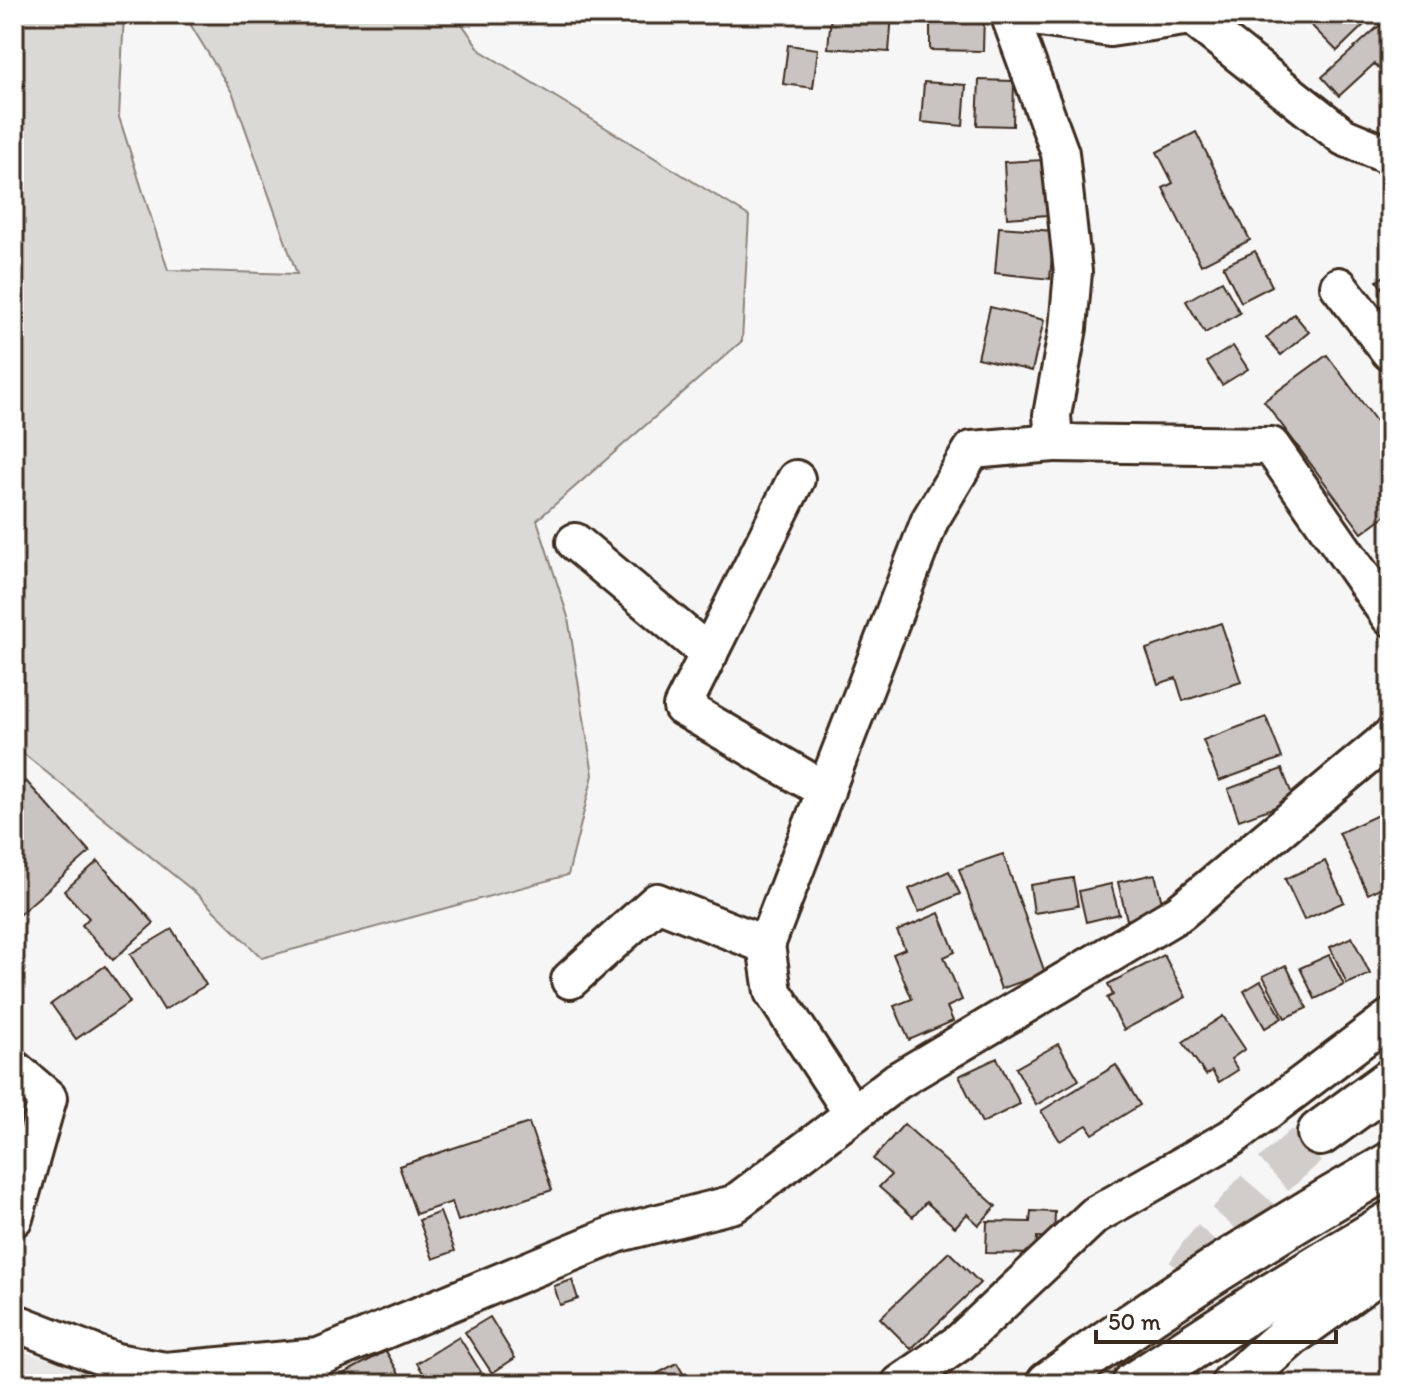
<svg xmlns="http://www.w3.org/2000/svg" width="1404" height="1398" font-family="Itim,sans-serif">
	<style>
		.built { fill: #e9e7e6 }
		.green { fill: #dbd9d6; stroke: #8b827a; stroke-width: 2 }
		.building { fill: #c9c3c1; stroke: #3b2a1e; stroke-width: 2 }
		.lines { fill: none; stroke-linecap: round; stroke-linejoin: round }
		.highway-tunnel { stroke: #d1cdcb; stroke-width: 44; stroke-dasharray: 44 22; stroke-linecap: butt }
		.minor-casing { stroke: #3b2a1e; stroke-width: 42 }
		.highway-casing { stroke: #3b2a1e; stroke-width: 50 }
		.minor { stroke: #fff; stroke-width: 36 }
		.highway { stroke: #fff; stroke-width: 44 }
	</style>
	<rect width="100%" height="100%" fill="#f7f6f6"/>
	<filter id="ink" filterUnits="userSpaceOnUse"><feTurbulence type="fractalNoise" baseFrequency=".0125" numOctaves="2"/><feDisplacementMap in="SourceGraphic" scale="16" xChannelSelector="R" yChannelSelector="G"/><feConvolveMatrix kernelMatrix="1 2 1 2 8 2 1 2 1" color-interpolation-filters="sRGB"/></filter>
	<g filter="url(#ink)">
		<path class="built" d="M 14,1349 L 98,1374 L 97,1384 L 14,1384 Z"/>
		<path class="green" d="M 14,14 L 124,14 L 119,117 L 168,270 L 297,274 L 233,94 L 184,14 L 455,14 L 481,51 L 749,216 L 742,341 L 537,520 L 568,617 L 593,775 L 568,875 L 262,958 L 197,894 L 14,746 Z"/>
		<g class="building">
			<path d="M 831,14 L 892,14 L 889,52 L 828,48 Z"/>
			<path d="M 1314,14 L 1365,14 L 1370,19 L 1337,51 L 1307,21 Z"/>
			<path d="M 930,15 L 984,15 L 983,51 L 930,50 Z"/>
			<path d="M 1390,16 L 1390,76 L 1388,78 L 1374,64 L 1339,96 L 1322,77 Z"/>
			<path d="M 788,45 L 818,49 L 813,88 L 783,84 Z"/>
			<path d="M 979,80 L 1014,81 L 1013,126 L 977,125 Z"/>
			<path d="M 924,82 L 966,85 L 963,126 L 921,122 Z"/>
			<path d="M 1196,132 L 1250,240 L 1201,265 L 1163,188 L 1173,183 L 1157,152 Z"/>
			<path d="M 1045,160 L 1048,215 L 1007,218 L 1004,162 Z"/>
			<path d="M 999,227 L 1054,231 L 1050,279 L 995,273 Z"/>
			<path d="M 1255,251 L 1272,286 L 1241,302 L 1223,266 Z"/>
			<path d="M 1390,272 L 1390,299 L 1377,281 Z"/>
			<path d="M 1222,281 L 1240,313 L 1205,333 L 1186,301 Z"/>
			<path d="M 990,307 L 1044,320 L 1032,371 L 978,358 Z"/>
			<path d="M 1294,314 L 1309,332 L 1281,355 L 1266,338 Z"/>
			<path d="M 1233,346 L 1248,369 L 1222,385 L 1207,362 Z"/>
			<path d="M 1327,355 L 1390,440 L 1390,512 L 1362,533 L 1264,401 Z"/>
			<path d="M 1221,623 L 1241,682 L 1183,701 L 1176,678 L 1158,684 L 1146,649 Z"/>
			<path d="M 1266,717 L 1282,758 L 1219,781 L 1203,740 Z"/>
			<path d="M 1282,769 L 1294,800 L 1239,820 L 1228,789 Z"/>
			<path d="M 26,781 L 90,852 L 14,919 L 14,792 Z"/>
			<path d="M 1382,813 L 1390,831 L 1390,883 L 1368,894 L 1339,833 Z"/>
			<path d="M 1003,854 L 1045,973 L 1001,989 L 959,869 Z"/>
			<path d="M 98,861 L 154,923 L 113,960 L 82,925 L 89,918 L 64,891 Z"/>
			<path d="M 1325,861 L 1344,902 L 1304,920 L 1285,879 Z"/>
			<path d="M 949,871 L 960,894 L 919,912 L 909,889 Z"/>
			<path d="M 1155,874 L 1164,911 L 1127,920 L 1118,882 Z"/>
			<path d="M 1073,878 L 1078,906 L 1034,913 L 1030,885 Z"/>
			<path d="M 1111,884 L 1119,914 L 1086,922 L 1079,891 Z"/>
			<path d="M 939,913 L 955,952 L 944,957 L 962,1000 L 947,1007 L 953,1021 L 909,1040 L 894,1006 L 912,999 L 893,954 L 905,949 L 897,931 Z"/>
			<path d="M 172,929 L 206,985 L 164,1010 L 130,954 Z"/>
			<path d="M 1352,937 L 1370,974 L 1347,984 L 1330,947 Z"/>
			<path d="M 1164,955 L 1186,997 L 1124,1030 L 1107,998 L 1113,995 L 1108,984 Z"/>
			<path d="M 1329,955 L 1344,985 L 1315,999 L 1300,968 Z"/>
			<path d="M 1286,965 L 1307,1008 L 1285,1018 L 1263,976 Z"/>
			<path d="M 105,966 L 130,1002 L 76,1039 L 51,1004 Z"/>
			<path d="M 1261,981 L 1282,1018 L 1265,1028 L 1244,991 Z"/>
			<path d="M 1223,1016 L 1245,1049 L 1231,1059 L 1238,1070 L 1219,1082 L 1212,1071 L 1206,1075 L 1183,1042 Z"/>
			<path d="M 1058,1044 L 1079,1080 L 1036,1105 L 1016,1068 Z"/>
			<path d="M 997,1058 L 1020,1104 L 982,1123 L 959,1076 Z"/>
			<path d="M 1116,1065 L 1140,1105 L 1093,1134 L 1087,1125 L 1060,1141 L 1041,1111 Z"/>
			<path d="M 14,1094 L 31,1109 L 25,1124 L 14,1119 Z"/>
			<path d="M 529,1123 L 552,1190 L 458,1221 L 452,1202 L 416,1214 L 399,1166 Z"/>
			<path d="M 904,1124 L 996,1206 L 979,1225 L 967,1214 L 955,1227 L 926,1202 L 913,1217 L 879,1187 L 891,1175 L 873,1159 Z"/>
			<path d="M 1031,1211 L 1055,1212 L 1054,1238 L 1037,1237 L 1036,1254 L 986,1253 L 987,1221 L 1030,1222 Z"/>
			<path d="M 440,1212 L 455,1251 L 433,1259 L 419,1220 Z"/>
			<path d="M 949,1252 L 980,1283 L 911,1349 L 880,1318 Z"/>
			<path d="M 572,1280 L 578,1299 L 560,1305 L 554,1286 Z"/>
			<path d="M 490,1317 L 515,1358 L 492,1373 L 465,1332 Z"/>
			<path d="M 459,1337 L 481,1372 L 462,1384 L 430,1384 L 417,1363 Z"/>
			<path d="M 386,1351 L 405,1384 L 346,1384 L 341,1375 Z"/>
			<path d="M 677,1363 L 689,1384 L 655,1384 L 651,1377 Z"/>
		</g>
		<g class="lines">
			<path class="highway-tunnel" d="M 1114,1384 L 1201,1255 L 1262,1185 L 1320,1133"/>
			<defs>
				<g id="minor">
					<path d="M 1009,14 L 1060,153 L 1073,272 L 1068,328 L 1052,415 L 1054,443 L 1271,446 L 1390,617"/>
					<path d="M 1012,14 L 1110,28 L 1191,16 L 1344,137 L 1390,156"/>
					<path d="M 1339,286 L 1390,352"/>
					<path d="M 796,479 L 682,707 L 826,791"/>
					<path d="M 575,542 L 709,654"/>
					<path d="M 766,945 L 930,520 L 972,450 L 1054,443"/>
					<path d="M 570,980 L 657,902 L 766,945 L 773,992 L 853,1114"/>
					<path d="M 14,1069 L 48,1098 L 14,1218"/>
					<path d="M 14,1322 L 116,1362 L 165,1371 L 319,1357 L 619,1233 L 734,1204 L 897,1081 L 1179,913 L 1390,737"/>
					<path d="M 900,1384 L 960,1342 L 1095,1215 L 1231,1138 L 1390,1018"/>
				</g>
				<g id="highway">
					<path d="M 1320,1133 L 1390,1082"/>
					<path d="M 1049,1384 C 1159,1304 1272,1232 1390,1165"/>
					<path d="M 1135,1384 L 1257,1305 L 1390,1224"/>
					<path d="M 1234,1384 L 1293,1332 L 1390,1262"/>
				</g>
			</defs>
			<use href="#minor" class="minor-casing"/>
			<use href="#highway" class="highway-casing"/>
			<use href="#minor" class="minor"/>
			<use href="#highway" class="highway"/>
		</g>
	</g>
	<rect width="1404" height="1398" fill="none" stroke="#fff" stroke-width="48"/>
	<rect x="24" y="24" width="1356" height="1350" fill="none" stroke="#3b2a1e" stroke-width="3" filter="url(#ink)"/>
	<path d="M1096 1330v12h240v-12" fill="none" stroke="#3b2a1e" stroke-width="4"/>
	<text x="1108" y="1330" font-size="24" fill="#3b2a1e" stroke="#ffffff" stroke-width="6" paint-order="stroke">50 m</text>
</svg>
